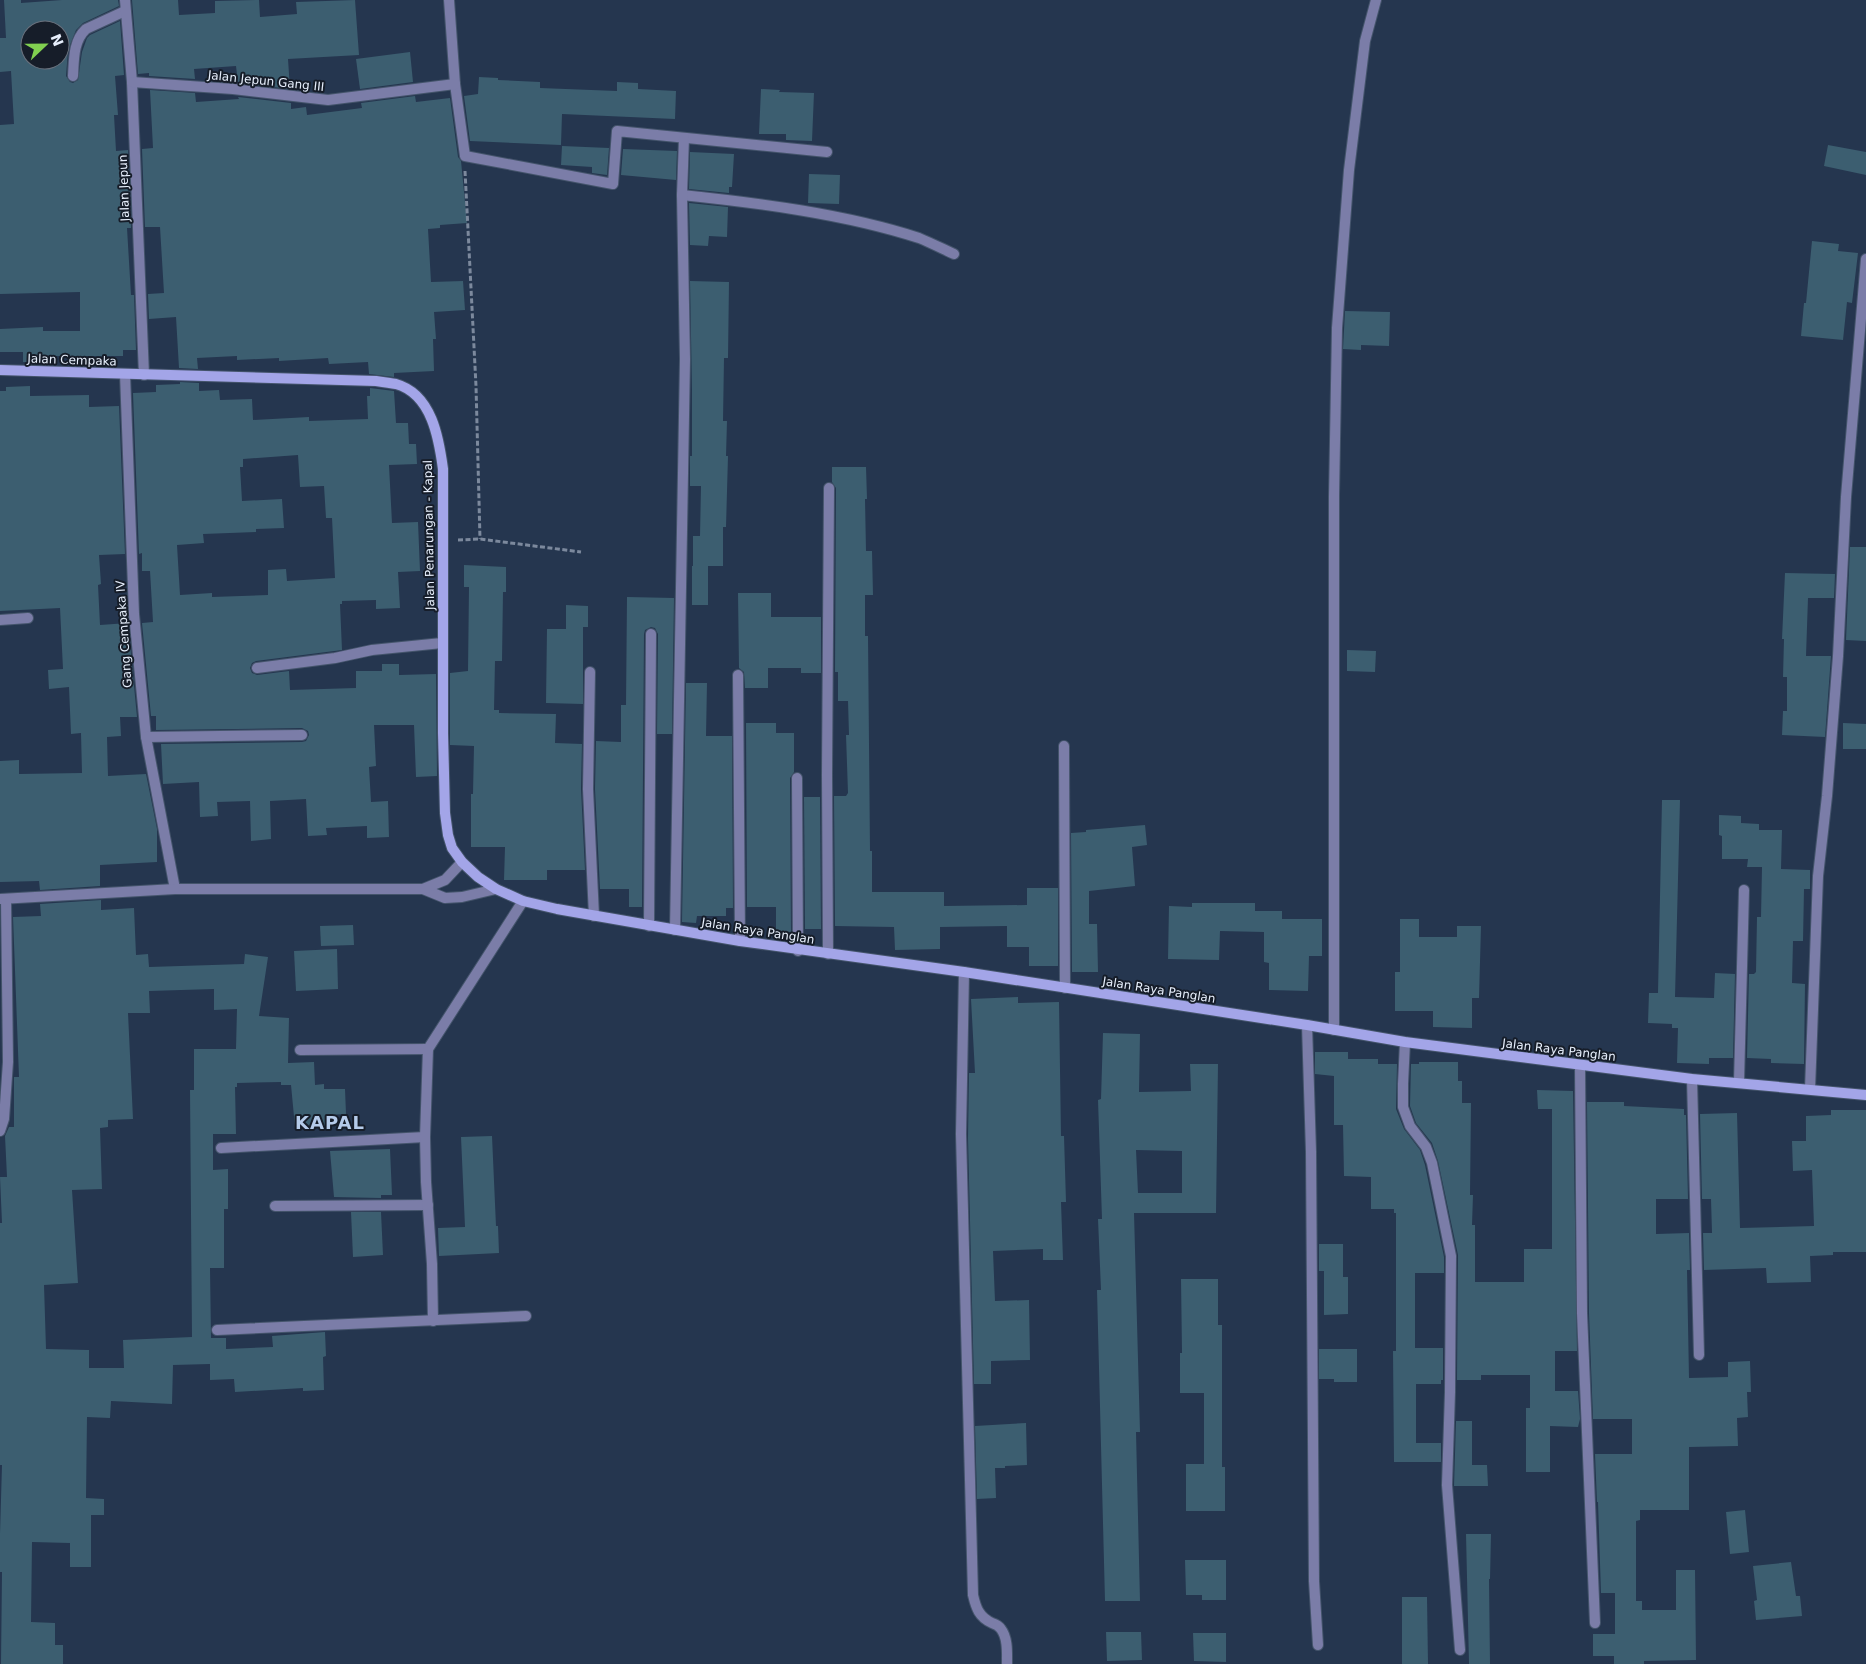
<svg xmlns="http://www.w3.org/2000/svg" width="1866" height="1664" font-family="'DejaVu Sans',sans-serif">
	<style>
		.building { fill: #3c5e70; fill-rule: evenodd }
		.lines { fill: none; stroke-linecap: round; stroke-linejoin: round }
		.lane-casing { stroke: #44546b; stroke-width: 12 }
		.street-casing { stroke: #44546b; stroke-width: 12 }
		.secondary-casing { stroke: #44546b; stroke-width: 12 }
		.path { stroke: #7c899d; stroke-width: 3; stroke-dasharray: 5 2.5; stroke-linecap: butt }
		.lane { stroke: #7b7da8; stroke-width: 10 }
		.street { stroke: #7b7da8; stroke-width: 10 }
		.secondary { stroke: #a3a5e8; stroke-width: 10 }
		.labels { text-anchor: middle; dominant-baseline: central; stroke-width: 4; stroke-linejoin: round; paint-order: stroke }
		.street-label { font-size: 12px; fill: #e7effc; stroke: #161d29 }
		.district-label { font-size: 18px; font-weight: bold; letter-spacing: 1px; fill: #b5cbea; stroke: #161d29 }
	</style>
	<rect width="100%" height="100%" fill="#25364f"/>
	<g class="building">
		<path d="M 4,0 L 21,0 L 21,3 L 62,0 L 118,0 L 119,6 L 83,23 L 76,30 L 68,50 L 66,76 L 70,82 L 73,83 L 78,80 L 82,52 L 87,38 L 90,35 L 120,21 L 124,75 L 115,76 L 118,115 L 114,115 L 116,151 L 128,150 L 131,228 L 127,228 L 131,295 L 134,295 L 136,350 L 123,350 L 123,356 L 43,356 L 43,362 L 23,362 L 23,352 L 0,352 L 0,329 L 43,327 L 43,331 L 80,331 L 80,292 L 0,294 L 0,125 L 14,124 L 11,71 L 0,72 L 0,38 L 6,38 ZM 30,30 L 60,30 L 60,60 L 30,60 Z"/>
		<path d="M 132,0 L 178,0 L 179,15 L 215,13 L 215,1 L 259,0 L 260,17 L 297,14 L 296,2 L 355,0 L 359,55 L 288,59 L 290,89 L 238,83 L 236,66 L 194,69 L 195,79 L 149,76 L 149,73 L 138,74 Z"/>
		<path d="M 410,52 L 413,82 L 360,89 L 356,59 Z"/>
		<path d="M 479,77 L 498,78 L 498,80 L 540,82 L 540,88 L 617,91 L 617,82 L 638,83 L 638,89 L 676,91 L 675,119 L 562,114 L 561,145 L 470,141 L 464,96 L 478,94 Z"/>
		<path d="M 761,89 L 780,90 L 779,92 L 814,93 L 812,141 L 786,140 L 786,134 L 759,134 Z"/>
		<path d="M 150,90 L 195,93 L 196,102 L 239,99 L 238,97 L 291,103 L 291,109 L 306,107 L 307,115 L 362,108 L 361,103 L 415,96 L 416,102 L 450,98 L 458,157 L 461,161 L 467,223 L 440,225 L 440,228 L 428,229 L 431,282 L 463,281 L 465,310 L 434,312 L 436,339 L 433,339 L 434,371 L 394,373 L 394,377 L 369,374 L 368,362 L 329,364 L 328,358 L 279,361 L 279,358 L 237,360 L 237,356 L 197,358 L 198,369 L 179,368 L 176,317 L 149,319 L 148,294 L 164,293 L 160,227 L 145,227 L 142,149 L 153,148 Z"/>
		<path d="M 1828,145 L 1866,152 L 1866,175 L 1824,166 Z"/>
		<path d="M 562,146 L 609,148 L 607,175 L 592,173 L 592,167 L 561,165 Z"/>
		<path d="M 623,149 L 677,151 L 676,180 L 621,175 Z"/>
		<path d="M 690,152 L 734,154 L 732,187 L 729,187 L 729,193 L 689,189 Z"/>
		<path d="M 809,174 L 840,175 L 839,204 L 808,203 Z"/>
		<path d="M 689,203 L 728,207 L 727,237 L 709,236 L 708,246 L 690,245 Z"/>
		<path d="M 1812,241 L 1839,244 L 1838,251 L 1858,253 L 1852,303 L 1847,302 L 1843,340 L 1801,336 L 1804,303 L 1806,303 Z"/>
		<path d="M 690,281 L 729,282 L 728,358 L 724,358 L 723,421 L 727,421 L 726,456 L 728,456 L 726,527 L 723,527 L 723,566 L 693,566 L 693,536 L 700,536 L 701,486 L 690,486 L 690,456 L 692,456 L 692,391 Z"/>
		<path d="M 1345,311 L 1390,312 L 1389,346 L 1361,345 L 1361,350 L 1343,349 Z"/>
		<path d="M 180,382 L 199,383 L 199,391 L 219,390 L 220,400 L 252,399 L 253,420 L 309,417 L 309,421 L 368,419 L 367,396 L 370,396 L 370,388 L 394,391 L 396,423 L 408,423 L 409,444 L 416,444 L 417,464 L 389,465 L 392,523 L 418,522 L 420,571 L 398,572 L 400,608 L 376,609 L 376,600 L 342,601 L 342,604 L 340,604 L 342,650 L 256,661 L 252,663 L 250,668 L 252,673 L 257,675 L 289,671 L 290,690 L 356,688 L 356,671 L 382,671 L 382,664 L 399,664 L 399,675 L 436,674 L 437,776 L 416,777 L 414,725 L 374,725 L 376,766 L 369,767 L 371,802 L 388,801 L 389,837 L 367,838 L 367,826 L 326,828 L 327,835 L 308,836 L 306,799 L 270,801 L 271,839 L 251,841 L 250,801 L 217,802 L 218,816 L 200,817 L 199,782 L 163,784 L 161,744 L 302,742 L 306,741 L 309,735 L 308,731 L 302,728 L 156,730 L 156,716 L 151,716 L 142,623 L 153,622 L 150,571 L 142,571 L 142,553 L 139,554 L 133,393 L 156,392 L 156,385 L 180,384 ZM 298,455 L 300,487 L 324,486 L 326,518 L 332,518 L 335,578 L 287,581 L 286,569 L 268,570 L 268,595 L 212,597 L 212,593 L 180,595 L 177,545 L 204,543 L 203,534 L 256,532 L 256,529 L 284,528 L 282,499 L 242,501 L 240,467 L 243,467 L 243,459 Z"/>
		<path d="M 30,386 L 30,396 L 89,395 L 89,407 L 119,406 L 125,554 L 99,555 L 101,584 L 98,585 L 100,625 L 128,623 L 137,717 L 120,717 L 121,736 L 107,737 L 108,776 L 146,774 L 157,829 L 157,862 L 100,865 L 100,886 L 40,890 L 39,881 L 0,882 L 0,761 L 19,760 L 19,774 L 82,773 L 81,733 L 71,734 L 69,687 L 49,689 L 48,670 L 63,669 L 60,608 L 0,611 L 0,391 L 6,391 L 6,387 Z"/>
		<path d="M 832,467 L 866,467 L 867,499 L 865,499 L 866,551 L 872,551 L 873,595 L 865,595 L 865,636 L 868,636 L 870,851 L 872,851 L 872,892 L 944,892 L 944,906 L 1027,905 L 1027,888 L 1058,888 L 1058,966 L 1029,966 L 1029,947 L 1007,947 L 1007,926 L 940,927 L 940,949 L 895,950 L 894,927 L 835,926 L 834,796 L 846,796 L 848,793 L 846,735 L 849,735 L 848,701 L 838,701 L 838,672 L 835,672 L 836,488 L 832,482 Z"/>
		<path d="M 1850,547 L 1866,547 L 1866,641 L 1846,640 Z"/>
		<path d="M 464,565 L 506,567 L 506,592 L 503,592 L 502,661 L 495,661 L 494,710 L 499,710 L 499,713 L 556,714 L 555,743 L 582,744 L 581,789 L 585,870 L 547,870 L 547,880 L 504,880 L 505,847 L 471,847 L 471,794 L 473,794 L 474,746 L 450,745 L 450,673 L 468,671 L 469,587 L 464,587 Z"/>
		<rect x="692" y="566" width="16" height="39"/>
		<path d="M 1785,573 L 1835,574 L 1834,598 L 1808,598 L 1806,656 L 1831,656 L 1825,737 L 1782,735 L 1783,711 L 1787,711 L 1787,677 L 1783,677 L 1784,639 L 1782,639 Z"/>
		<path d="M 738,593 L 771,593 L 771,617 L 821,617 L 821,673 L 801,673 L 801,668 L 768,668 L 768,688 L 745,688 L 744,672 L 739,668 Z"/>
		<path d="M 627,597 L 674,598 L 672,734 L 657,734 L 658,634 L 655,628 L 651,627 L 645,630 L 644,634 L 642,907 L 629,907 L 629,889 L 600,889 L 595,789 L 596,741 L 621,742 L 621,705 L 626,705 Z"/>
		<path d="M 566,605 L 588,606 L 588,627 L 583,627 L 583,704 L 546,703 L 547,629 L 566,629 Z"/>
		<path d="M 1347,650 L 1376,651 L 1375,672 L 1347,671 Z"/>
		<path d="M 686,683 L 707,683 L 706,736 L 732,736 L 733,908 L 726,908 L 726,916 L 697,916 L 696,923 L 682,922 Z"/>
		<path d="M 746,723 L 776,723 L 776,733 L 794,733 L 794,772 L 790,778 L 791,932 L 776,931 L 776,907 L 747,907 Z"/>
		<path d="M 1843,723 L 1866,724 L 1866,749 L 1843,749 Z"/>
		<path d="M 804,797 L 820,797 L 821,929 L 805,929 Z"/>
		<path d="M 1662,800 L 1680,800 L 1675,997 L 1714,998 L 1715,973 L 1735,974 L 1733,1058 L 1709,1058 L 1709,1064 L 1677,1063 L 1678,1028 L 1672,1028 L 1672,1024 L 1648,1023 L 1649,993 L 1658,993 Z"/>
		<path d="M 1719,815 L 1741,816 L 1741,823 L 1759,824 L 1759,830 L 1782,830 L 1781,869 L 1810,870 L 1810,889 L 1804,889 L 1803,941 L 1793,941 L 1792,983 L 1805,984 L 1804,1064 L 1771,1063 L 1771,1059 L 1747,1058 L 1749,974 L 1754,974 L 1756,972 L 1757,917 L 1761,917 L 1762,867 L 1747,867 L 1748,859 L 1722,859 L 1722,836 L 1719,835 Z"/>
		<path d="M 1145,825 L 1147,845 L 1132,847 L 1135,886 L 1089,891 L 1089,924 L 1097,924 L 1098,972 L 1072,972 L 1071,833 L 1086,832 L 1086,830 Z"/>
		<path d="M 101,900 L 101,910 L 134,908 L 136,955 L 148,954 L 149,967 L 244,964 L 245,954 L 268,957 L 259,1016 L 289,1018 L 288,1063 L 314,1062 L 315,1085 L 324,1084 L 324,1089 L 345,1089 L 346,1114 L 326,1115 L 327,1126 L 295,1127 L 291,1085 L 281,1085 L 281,1082 L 237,1083 L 237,1087 L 235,1087 L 236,1134 L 213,1134 L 213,1170 L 228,1169 L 228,1209 L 224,1209 L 224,1268 L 210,1268 L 211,1338 L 226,1338 L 226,1349 L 273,1347 L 272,1336 L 325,1332 L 326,1356 L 323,1357 L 324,1390 L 303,1391 L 303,1388 L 235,1392 L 234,1379 L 210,1380 L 210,1364 L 173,1365 L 172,1404 L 111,1401 L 110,1418 L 87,1417 L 86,1498 L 104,1499 L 104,1515 L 91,1515 L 91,1567 L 70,1567 L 70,1543 L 32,1542 L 31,1622 L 55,1623 L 55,1645 L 63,1645 L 63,1664 L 1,1664 L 2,1572 L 0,1572 L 0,1534 L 2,1465 L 0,1465 L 0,1223 L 2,1223 L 0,1177 L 7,1177 L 5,1136 L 9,1127 L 14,1127 L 14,1077 L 19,1077 L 13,917 L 41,916 L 40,904 ZM 214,989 L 214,1010 L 237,1009 L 236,1049 L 194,1049 L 194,1090 L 190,1090 L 192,1337 L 123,1340 L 124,1368 L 89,1368 L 89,1350 L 46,1349 L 44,1285 L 78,1283 L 72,1190 L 102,1189 L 100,1128 L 108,1127 L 108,1120 L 133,1119 L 128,1013 L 150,1013 L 149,991 Z"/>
		<path d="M 1192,903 L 1255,903 L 1255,911 L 1282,911 L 1282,919 L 1322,919 L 1322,956 L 1309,956 L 1308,991 L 1269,990 L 1269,963 L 1264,962 L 1264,932 L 1220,931 L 1219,960 L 1168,959 L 1169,906 L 1192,907 Z"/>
		<path d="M 1400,919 L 1419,919 L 1419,937 L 1457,937 L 1457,926 L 1481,926 L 1479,998 L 1472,998 L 1472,1028 L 1433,1027 L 1433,1011 L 1395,1011 L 1395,972 L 1400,972 Z"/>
		<path d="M 353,925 L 354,945 L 321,946 L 320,926 Z"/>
		<path d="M 337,949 L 338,989 L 296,991 L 294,951 Z"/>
		<path d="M 1018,997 L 1018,1003 L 1059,1002 L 1061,1136 L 1064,1136 L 1066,1202 L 1061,1202 L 1063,1260 L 1043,1260 L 1043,1249 L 993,1251 L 995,1301 L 1029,1300 L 1030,1360 L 991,1361 L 991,1384 L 974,1384 L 968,1138 L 969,1073 L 975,1073 L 971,999 Z"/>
		<path d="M 1103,1033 L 1140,1034 L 1139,1092 L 1191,1091 L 1190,1064 L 1218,1064 L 1216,1213 L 1134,1213 L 1140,1432 L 1136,1432 L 1140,1601 L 1105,1601 L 1097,1290 L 1101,1290 L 1098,1219 L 1102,1219 L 1098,1100 L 1101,1099 ZM 1136,1150 L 1182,1151 L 1182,1193 L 1138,1193 Z"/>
		<path d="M 1315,1052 L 1348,1052 L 1348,1059 L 1378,1059 L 1378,1064 L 1397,1064 L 1396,1109 L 1404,1129 L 1420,1150 L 1425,1165 L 1444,1257 L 1444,1273 L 1415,1273 L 1415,1348 L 1443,1348 L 1443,1380 L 1441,1380 L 1441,1384 L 1416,1384 L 1416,1443 L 1441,1443 L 1441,1462 L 1394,1462 L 1393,1351 L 1396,1351 L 1396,1213 L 1394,1213 L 1394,1209 L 1371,1209 L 1371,1177 L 1344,1176 L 1343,1125 L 1334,1125 L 1334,1076 L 1315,1074 Z"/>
		<path d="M 1419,1062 L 1458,1062 L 1458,1081 L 1462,1081 L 1462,1103 L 1471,1103 L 1470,1195 L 1473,1195 L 1472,1225 L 1475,1225 L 1475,1282 L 1524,1282 L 1524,1249 L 1552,1249 L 1552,1109 L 1538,1109 L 1537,1090 L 1573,1091 L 1577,1351 L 1555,1351 L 1555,1391 L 1578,1391 L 1580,1419 L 1578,1427 L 1550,1426 L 1550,1472 L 1526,1472 L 1526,1408 L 1530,1408 L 1530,1375 L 1481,1375 L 1481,1380 L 1457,1380 L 1458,1255 L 1438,1161 L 1432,1143 L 1416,1123 L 1410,1106 L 1411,1064 L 1419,1064 Z"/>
		<path d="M 1587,1102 L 1624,1102 L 1624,1106 L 1684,1109 L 1684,1115 L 1686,1115 L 1688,1199 L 1656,1199 L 1656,1234 L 1689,1233 L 1690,1270 L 1687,1270 L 1689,1378 L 1728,1377 L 1728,1362 L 1750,1361 L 1751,1392 L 1747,1392 L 1748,1417 L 1737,1418 L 1738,1446 L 1689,1447 L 1689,1510 L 1640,1510 L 1640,1520 L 1636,1521 L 1636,1601 L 1642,1601 L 1642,1610 L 1676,1610 L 1676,1570 L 1695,1570 L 1696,1660 L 1644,1661 L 1644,1664 L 1614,1664 L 1614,1656 L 1593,1656 L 1593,1634 L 1615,1634 L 1615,1593 L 1601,1593 L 1598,1502 L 1597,1502 L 1595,1454 L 1632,1454 L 1632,1419 L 1593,1419 L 1589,1313 Z"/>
		<path d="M 1831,1110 L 1866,1110 L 1866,1252 L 1833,1252 L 1833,1255 L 1810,1256 L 1811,1282 L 1767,1283 L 1766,1268 L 1704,1270 L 1703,1233 L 1712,1233 L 1711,1199 L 1702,1199 L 1700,1114 L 1737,1113 L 1740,1228 L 1814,1226 L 1812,1170 L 1793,1171 L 1792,1141 L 1806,1141 L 1806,1116 L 1831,1115 Z"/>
		<path d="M 492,1136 L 496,1226 L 498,1226 L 499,1253 L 439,1256 L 438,1228 L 465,1227 L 461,1137 Z"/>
		<path d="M 390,1149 L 392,1195 L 381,1195 L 381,1198 L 334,1197 L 330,1151 Z"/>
		<path d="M 351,1212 L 381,1212 L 383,1255 L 353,1257 Z"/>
		<path d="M 1319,1244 L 1343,1244 L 1343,1277 L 1348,1277 L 1348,1314 L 1324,1315 L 1324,1271 L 1319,1271 Z"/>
		<path d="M 1181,1279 L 1218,1279 L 1218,1325 L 1222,1325 L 1222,1467 L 1225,1467 L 1225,1511 L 1186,1511 L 1186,1464 L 1204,1464 L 1204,1393 L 1180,1393 L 1180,1353 L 1182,1353 Z"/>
		<path d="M 1319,1349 L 1357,1349 L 1357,1382 L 1334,1382 L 1334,1379 L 1319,1379 Z"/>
		<path d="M 1456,1421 L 1472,1421 L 1472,1465 L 1487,1465 L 1488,1486 L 1454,1486 Z"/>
		<path d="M 1026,1423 L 1027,1465 L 1005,1466 L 1005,1468 L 995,1468 L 996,1498 L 977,1499 L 975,1426 Z"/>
		<path d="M 1745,1510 L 1749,1552 L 1730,1554 L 1726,1512 Z"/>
		<path d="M 1466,1534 L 1491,1534 L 1490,1579 L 1489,1579 L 1490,1664 L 1469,1664 Z"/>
		<path d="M 1185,1560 L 1226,1560 L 1226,1600 L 1202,1600 L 1202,1595 L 1186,1595 Z"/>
		<path d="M 1791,1562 L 1796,1596 L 1800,1596 L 1802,1616 L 1756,1620 L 1754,1601 L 1757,1600 L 1753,1566 Z"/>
		<path d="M 1402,1597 L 1427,1597 L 1428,1664 L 1402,1664 Z"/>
		<path d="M 1106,1632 L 1141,1632 L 1142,1660 L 1107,1661 Z"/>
		<path d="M 1193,1633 L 1226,1633 L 1226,1662 L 1194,1661 Z"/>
	</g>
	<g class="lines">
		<defs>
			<g id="lane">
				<path d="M 73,76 C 74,60 73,41 86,29 L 125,11"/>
				<path d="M 649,926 L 651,634"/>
			</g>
			<g id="street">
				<path d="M 125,0 L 132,82 L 144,375"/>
				<path d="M 449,0 L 455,84 L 465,156 L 613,184 L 617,131 L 827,152"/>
				<path d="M 132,82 L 233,89 L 328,100 L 455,84"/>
				<path d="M 682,195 C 759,203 845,214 919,238 C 931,243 943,249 954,254"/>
				<path d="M 125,374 L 134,614 L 146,737 L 175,889"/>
				<path d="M 0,620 L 28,618"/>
				<path d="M 257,668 L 335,658 L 372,650 L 442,643"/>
				<path d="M 590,672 L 588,789 L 594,916"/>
				<path d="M 738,675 L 740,941"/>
				<path d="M 146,737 L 302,735"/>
				<path d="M 1064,746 L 1065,988"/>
				<path d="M 797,778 L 798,951"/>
				<path d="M 423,889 L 445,898 L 462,897 L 496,889"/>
				<path d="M 0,899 L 175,889 L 423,889 L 445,880 L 462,862"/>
				<path d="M 675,930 L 685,359 L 682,195 L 684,138"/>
				<path d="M 828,954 L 827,775 L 829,488"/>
				<path d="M 964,972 L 961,1134 L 973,1595 C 976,1608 979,1617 992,1623 C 995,1624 999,1626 1001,1629 C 1008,1638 1007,1653 1007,1664"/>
				<path d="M 1307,1025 L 1311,1152 L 1314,1581 L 1318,1645"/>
				<path d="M 1334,1030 L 1334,496 L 1337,328 L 1349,170 L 1365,41 L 1376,0"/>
				<path d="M 1405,1042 L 1403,1084 L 1403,1107 L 1410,1126 L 1426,1147 L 1432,1163 L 1451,1256 L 1450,1392 L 1447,1485 L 1460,1650"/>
				<path d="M 300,1050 L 428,1049"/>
				<path d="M 1580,1066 L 1582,1313 L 1595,1623"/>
				<path d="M 1692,1079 L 1699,1355"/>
				<path d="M 1739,1082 L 1744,890"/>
				<path d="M 1810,1089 L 1818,876 L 1827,796 L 1838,656 L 1846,497 L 1866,259"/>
				<path d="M 0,1131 L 4,1119 L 8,1062 L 6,899"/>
				<path d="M 221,1148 L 425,1137"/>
				<path d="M 275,1206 L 428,1205"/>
				<path d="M 433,1321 L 432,1264 L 426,1182 L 425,1137 L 428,1049 L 523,901"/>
				<path d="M 217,1330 L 526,1316"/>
			</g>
			<path id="secondary" d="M 0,370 L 376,381 C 383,382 390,383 396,384 C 432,394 439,439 443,469 L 443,733 L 445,813 L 448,835 L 452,848 L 462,862 L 478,877 L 496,889 L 523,901 L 557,909 L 740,941 L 964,972 L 1307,1025 L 1405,1042 L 1692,1079 L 1866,1095"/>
		</defs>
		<use href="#lane" class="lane-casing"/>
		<use href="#street" class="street-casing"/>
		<use href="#secondary" class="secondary-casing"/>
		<g class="path">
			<path d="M 465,171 L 476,386 L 480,539"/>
			<path d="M 458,540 L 480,539 L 581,552"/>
		</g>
		<use href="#lane" class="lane"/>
		<use href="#street" class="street"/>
		<use href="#secondary" class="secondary"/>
	</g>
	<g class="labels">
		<g class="street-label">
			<text transform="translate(266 81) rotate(6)">Jalan Jepun Gang III</text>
			<text transform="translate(124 188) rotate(-92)">Jalan Jepun</text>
			<text transform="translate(72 360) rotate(2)">Jalan Cempaka</text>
			<text transform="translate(429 535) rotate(-91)">Jalan Penarungan - Kapal</text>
			<text transform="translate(124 634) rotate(-94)">Gang Cempaka IV</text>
			<text transform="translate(758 931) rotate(9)">Jalan Raya Panglan</text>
			<text transform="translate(1159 990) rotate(9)">Jalan Raya Panglan</text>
			<text transform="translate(1559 1050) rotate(7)">Jalan Raya Panglan</text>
		</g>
		<g class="district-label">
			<text x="330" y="1122">KAPAL</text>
		</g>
	</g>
	<g transform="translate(45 45) rotate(68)"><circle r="24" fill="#161d29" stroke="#6a717d"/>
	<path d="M0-4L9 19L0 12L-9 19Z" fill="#81d050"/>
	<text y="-8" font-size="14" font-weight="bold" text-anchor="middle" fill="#e7effc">N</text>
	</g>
</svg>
